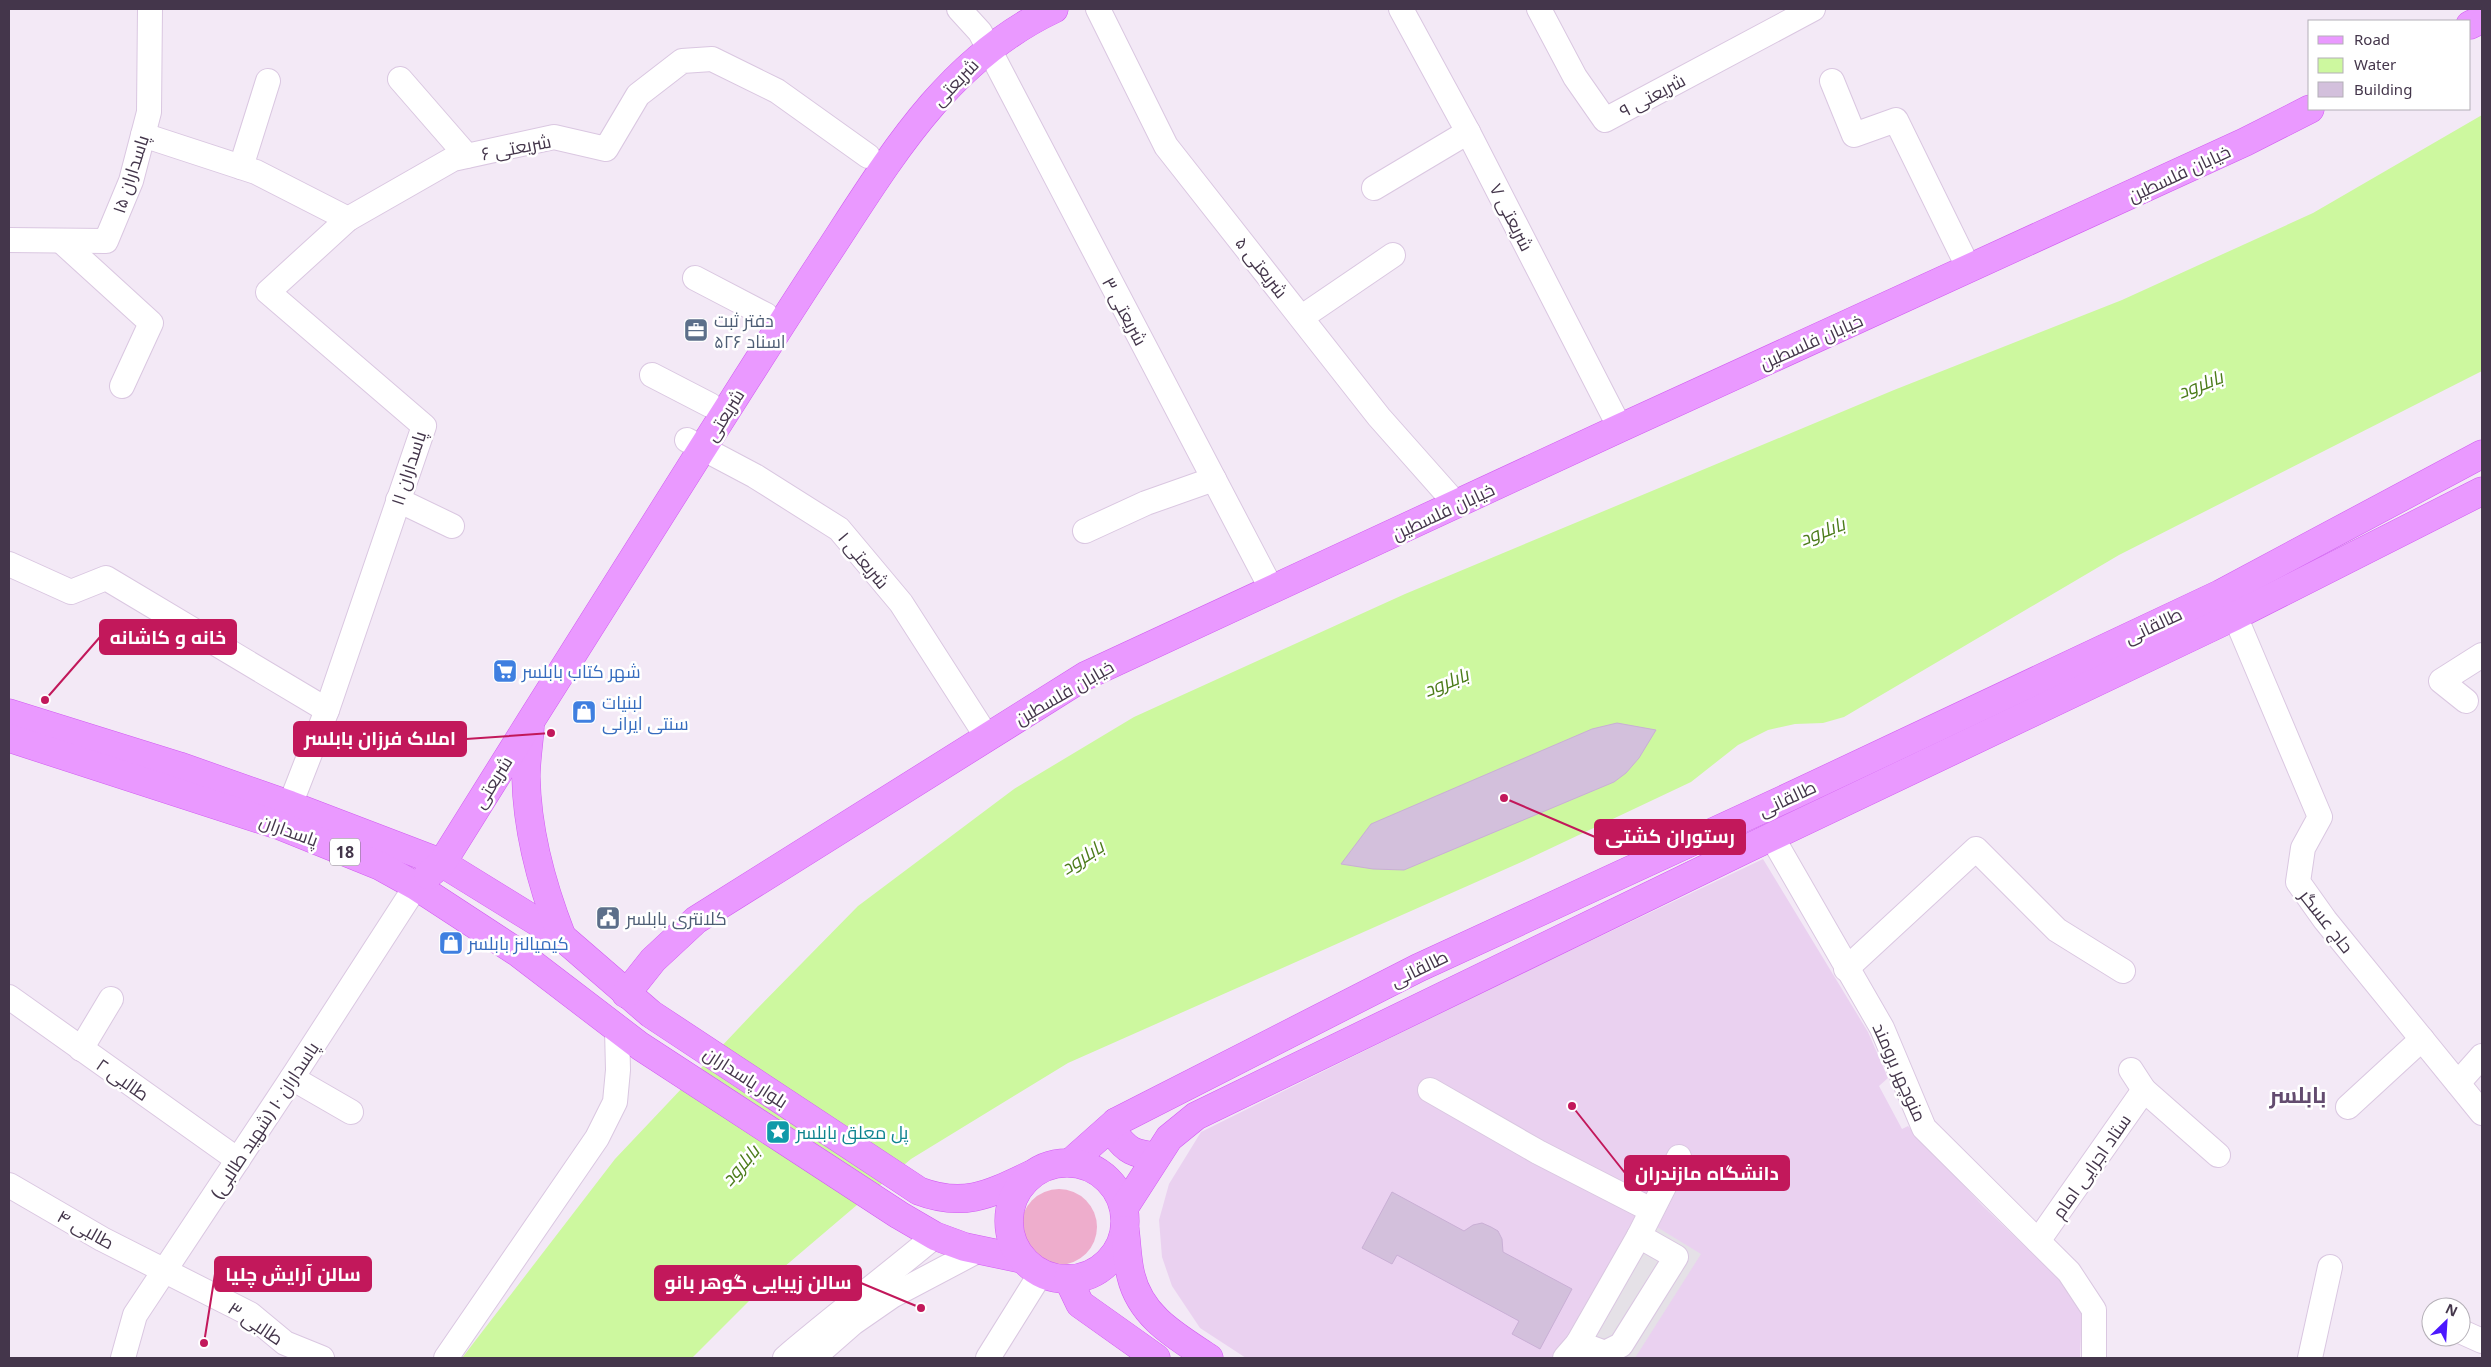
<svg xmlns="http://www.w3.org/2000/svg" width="2491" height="1367" font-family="'Noto Sans',Cairo,sans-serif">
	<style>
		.education { fill: #ead1f0 }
		.green { fill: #eeadcc }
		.parking { fill: #e5e1e7 }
		.water { fill: #cdf89f }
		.building { fill: #d3c0dc; stroke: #c9afd5 }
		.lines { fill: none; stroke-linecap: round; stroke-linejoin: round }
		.minor-casing { stroke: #dac7e1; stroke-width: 26 }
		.major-casing { stroke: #d05cf1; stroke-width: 29 }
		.minor { stroke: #fff; stroke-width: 24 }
		.major { stroke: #ea99ff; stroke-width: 28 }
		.labels { text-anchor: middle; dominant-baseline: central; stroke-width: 5; stroke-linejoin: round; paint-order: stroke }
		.shield { fill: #fff; stroke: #7c7281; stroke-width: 1 }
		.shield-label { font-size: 16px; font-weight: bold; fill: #44364b }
		.street-label { font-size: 18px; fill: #44364b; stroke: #fff }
		.service-label { font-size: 18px; fill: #4e5e75; stroke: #fff; text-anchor: start }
		.shop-label { font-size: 18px; fill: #366cbe; stroke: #fff; text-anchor: start }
		.culture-label { font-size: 18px; fill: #0d838f; stroke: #fff; text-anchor: start }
		.water-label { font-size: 19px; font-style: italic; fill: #4c7c1b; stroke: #fff }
		.district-label { font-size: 22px; font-weight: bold; fill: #634c6f; stroke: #fff }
		.leader { fill: none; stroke: #c2185b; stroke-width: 2 }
		.callout-dot { fill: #c2185b; stroke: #fff; stroke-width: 2 }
		.callout { fill: #c2185b; stroke: #c2185b; stroke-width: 2 }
		.callout-label { font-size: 19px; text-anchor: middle; font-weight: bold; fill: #fff }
	</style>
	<rect width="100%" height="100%" fill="#f3e9f6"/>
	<path class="education" d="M 1763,859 L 1868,1032 L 1888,1078 L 1879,1086 L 1902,1129 L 1908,1126 L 1983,1206 L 2059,1279 L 2082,1311 L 2080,1358 L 1246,1358 L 1200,1328 L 1172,1286 L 1162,1257 L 1159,1220 L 1169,1184 L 1201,1132 L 1479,994 Z"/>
	<circle class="green" cx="1059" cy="1227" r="38"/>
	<path class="parking" d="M 1652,1224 L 1701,1254 L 1635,1358 L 1575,1358 Z"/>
	<path class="water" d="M 2482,115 L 2482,371 L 2119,555 L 1844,717 L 1823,723 L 1795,724 L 1768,730 L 1738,745 L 1691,782 L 1528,859 L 1068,1063 L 911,1159 L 777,1273 L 692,1358 L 462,1358 L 615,1159 L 754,1012 L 858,906 L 1014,789 L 1134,717 L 1405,594 L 1894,390 L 2122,300 L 2313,213 Z"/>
	<g class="building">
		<path d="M 1617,723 L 1656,730 L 1639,758 L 1626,773 L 1614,782 L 1404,870 L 1373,869 L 1341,864 L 1371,824 L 1592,729 Z"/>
		<path d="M 1392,1192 L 1464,1231 L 1473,1225 L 1482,1223 L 1491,1227 L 1498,1231 L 1502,1239 L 1503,1252 L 1572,1289 L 1540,1349 L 1512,1334 L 1519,1321 L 1397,1255 L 1392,1264 L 1362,1248 Z"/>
	</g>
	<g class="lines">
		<defs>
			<g id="minor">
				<path d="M 959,9 L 980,32 L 1272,590"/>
				<path d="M 1098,9 L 1166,146 L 1379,417 L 1457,505"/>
				<path d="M 1401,9 L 1468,132 L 1620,428"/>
				<path d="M 1539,9 L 1575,77 L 1605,120 L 1813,9"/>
				<path d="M 400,79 L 467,156"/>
				<path d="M 1832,81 L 1854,135 L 1896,120 L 1969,269"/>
				<path d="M 143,135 L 256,172 L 348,219"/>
				<path d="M 241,167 L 268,81"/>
				<path d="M 1374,188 L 1468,132"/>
				<path d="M 9,240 L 106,241 L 131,181 L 149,112 L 150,9"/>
				<path d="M 61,241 L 151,323 L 122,386"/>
				<path d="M 695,278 L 766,315"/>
				<path d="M 1302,317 L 1393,255"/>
				<path d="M 652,375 L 710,405"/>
				<path d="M 687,440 L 755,476 L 839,529 L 901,603 L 987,737"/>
				<path d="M 398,500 L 452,526"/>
				<path d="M 1085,531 L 1146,503 L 1214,479"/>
				<path d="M 9,564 L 71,592 L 106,578 L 327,710"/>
				<path d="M 2235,616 L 2320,817 L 2303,848 L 2298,882 L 2325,920 L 2482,1113"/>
				<path d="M 2466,701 L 2441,681 L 2482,655"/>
				<path d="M 290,805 L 327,710 L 424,426 L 268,292 L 348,219 L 453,159 L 554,137 L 606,149 L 638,95 L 682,61 L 712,59 L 777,91 L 868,156"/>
				<path d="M 1772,837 L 1882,1028 L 1924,1128 L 2069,1272 L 2094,1310 L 2094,1358"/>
				<path d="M 1846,969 L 1976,849 L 2057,930 L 2123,971"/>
				<path d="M 9,997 L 238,1160"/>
				<path d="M 81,1049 L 111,999"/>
				<path d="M 2131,1070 L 2144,1090 L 2218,1155"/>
				<path d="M 292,1078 L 351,1112"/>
				<path d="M 2458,1083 L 2482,1056"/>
				<path d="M 1430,1090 L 1538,1152 L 1651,1210"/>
				<path d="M 2348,1107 L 2422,1039"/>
				<path d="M 9,1185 L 102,1239 L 250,1314 L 285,1343 L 322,1358"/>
				<path d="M 2038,1241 L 2144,1090"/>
				<path d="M 2462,1332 L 2482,1341"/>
				<path d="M 1578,1343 L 1605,1353 L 1621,1345 L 1676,1257 L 1639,1236"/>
				<path d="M 123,1358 L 135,1315 L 292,1078 L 416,886"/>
				<path d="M 446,1358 L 597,1138 L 615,1102 L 618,1070 L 617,1029"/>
				<path d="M 785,1358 C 834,1316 886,1277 935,1236"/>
				<path d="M 813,1358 L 853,1323 L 892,1296 L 979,1250"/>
				<path d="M 988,1358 L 1041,1273"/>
				<path d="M 1565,1358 L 1578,1343 L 1639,1236 L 1679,1157"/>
				<path d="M 2310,1358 L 2330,1267"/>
			</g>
			<g id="major">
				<path d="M 2470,25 L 2482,19"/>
				<path d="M 9,713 L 179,766 L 290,805 L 442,863 L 562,937 L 651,1014 L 919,1191 C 964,1208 990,1194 1030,1175"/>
				<path d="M 530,727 C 529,743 526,760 526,777 C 527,833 542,886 562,937"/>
				<path d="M 9,738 L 281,826 L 380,866 L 416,886 L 517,952 L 640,1046 L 899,1215 L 935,1236 L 965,1247 L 1022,1259"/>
				<path d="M 428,875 L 442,863 C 526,727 612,593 697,457 C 741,388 784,319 829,251 C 891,156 948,59 1054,9"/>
				<path d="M 626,994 L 653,960 L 696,920 L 1085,676 L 1620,428 L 2245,142 L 2310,109"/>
				<path d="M 1116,1122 L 1114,1133 C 1127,1151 1134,1154 1156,1156"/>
				<path d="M 1071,1162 L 1116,1122 L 1418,968 L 1789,797 L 2220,594 L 2482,454"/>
				<circle cx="1067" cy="1221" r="58"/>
				<path d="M 1124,1208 L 1169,1138 L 1196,1116 L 1746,849 L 2235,616 L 2482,491"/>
				<path d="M 1125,1230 C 1127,1245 1127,1261 1131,1276 C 1141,1317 1176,1336 1209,1358"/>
				<path d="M 1068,1279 L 1080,1304 L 1156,1358"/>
			</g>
		</defs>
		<use href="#minor" class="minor-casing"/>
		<use href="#major" class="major-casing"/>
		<use href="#minor" class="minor"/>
		<use href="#major" class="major"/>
	</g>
	<defs>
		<symbol id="office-square" viewBox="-11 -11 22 22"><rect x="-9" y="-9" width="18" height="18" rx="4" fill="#5c6f8a" stroke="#fff"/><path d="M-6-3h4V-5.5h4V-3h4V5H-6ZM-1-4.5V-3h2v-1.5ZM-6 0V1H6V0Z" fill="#fff"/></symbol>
		<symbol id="supermarket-square" viewBox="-11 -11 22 22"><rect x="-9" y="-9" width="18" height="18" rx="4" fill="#3f7fe0" stroke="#fff"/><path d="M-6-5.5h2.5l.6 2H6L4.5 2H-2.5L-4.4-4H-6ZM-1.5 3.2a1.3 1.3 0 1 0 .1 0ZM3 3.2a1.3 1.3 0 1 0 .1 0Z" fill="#fff"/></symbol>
		<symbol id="shop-square" viewBox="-11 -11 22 22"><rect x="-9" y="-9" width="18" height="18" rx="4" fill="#3f7fe0" stroke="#fff"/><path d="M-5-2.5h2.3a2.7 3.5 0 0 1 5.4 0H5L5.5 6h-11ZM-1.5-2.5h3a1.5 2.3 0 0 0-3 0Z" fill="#fff"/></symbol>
		<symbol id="civic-square" viewBox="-11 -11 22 22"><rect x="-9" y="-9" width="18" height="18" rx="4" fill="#5c6f8a" stroke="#fff"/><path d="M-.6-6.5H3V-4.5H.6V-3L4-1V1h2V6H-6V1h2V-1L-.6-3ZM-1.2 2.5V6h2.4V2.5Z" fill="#fff"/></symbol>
		<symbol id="sight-square" viewBox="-11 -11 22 22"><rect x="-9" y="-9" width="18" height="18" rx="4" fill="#0f9aa8" stroke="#fff"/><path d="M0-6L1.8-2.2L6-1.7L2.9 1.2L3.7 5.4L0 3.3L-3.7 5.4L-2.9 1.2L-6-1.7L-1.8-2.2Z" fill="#fff"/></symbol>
	</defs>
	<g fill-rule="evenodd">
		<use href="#office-square" x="682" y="316" width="28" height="28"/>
		<use href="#supermarket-square" x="491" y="657" width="28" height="28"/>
		<use href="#shop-square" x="570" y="698" width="28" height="28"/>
		<use href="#civic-square" x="594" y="904" width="28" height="28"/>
		<use href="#shop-square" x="437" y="929" width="28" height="28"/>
		<use href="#sight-square" x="764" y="1118" width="28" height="28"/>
	</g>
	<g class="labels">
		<rect class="shield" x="330" y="838.5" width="30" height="27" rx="4"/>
		<g class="shield-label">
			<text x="345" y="852">18</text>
		</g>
		<g class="street-label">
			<text transform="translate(955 82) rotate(-46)">شریعتی</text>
			<text transform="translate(1652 95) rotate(-28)">شریعتی ۹</text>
			<text transform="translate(516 147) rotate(-11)">شریعتی ۶</text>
			<text transform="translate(2179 173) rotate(-25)">خیابان فلسطین</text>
			<text transform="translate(130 174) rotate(-72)">پاسداران ۱۵</text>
			<text transform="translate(1512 217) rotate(63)">شریعتی ۷</text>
			<text transform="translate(1262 267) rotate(52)">شریعتی ۵</text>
			<text transform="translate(1125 311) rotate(62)">شریعتی ۳</text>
			<text transform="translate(1811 341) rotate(-24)">خیابان فلسطین</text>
			<text transform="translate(724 415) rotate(-58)">شریعتی</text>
			<text transform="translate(408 468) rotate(-72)">پاسداران ۱۱</text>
			<text transform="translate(1443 511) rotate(-25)">خیابان فلسطین</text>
			<text transform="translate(864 560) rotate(50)">شریعتی ۱</text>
			<text transform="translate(2153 625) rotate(-25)">طالقانی</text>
			<text transform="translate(1064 692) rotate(-30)">خیابان فلسطین</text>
			<text transform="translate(492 782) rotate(-58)">شریعتی</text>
			<text transform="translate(1787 798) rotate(-25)">طالقانی</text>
			<text transform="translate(289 830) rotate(20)">پاسداران</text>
			<text transform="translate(2327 921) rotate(52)">حاج عسگر</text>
			<text transform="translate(1419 968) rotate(-26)">طالقانی</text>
			<text transform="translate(1900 1072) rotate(66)">منوچهر برومند</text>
			<text transform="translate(746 1077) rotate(33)">بلوار پاسداران</text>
			<text transform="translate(123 1079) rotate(35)">طالبی ۲</text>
			<text transform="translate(264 1120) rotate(-57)">پاسداران ۱۰ (شهید طالبی)</text>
			<text transform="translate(2091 1166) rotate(-55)">ستاد اجرایی امام</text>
			<text transform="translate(86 1229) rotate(29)">طالبی ۴</text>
			<text transform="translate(256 1323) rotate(34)">طالبی ۳</text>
		</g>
		<g class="service-label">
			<text x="714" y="320">دفتر ثبت<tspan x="714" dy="21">اسناد ۵۲۶</tspan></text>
			<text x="626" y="918">کلانتری بابلسر</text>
		</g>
		<g class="shop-label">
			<text x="522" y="671">شهر کتاب بابلسر</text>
			<text x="602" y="702">لبنیات<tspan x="602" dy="21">سنتی ایرانی</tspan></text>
			<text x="468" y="943">کیمیالنز بابلسر</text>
		</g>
		<g class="culture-label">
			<text x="796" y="1132">پل معلق بابلسر</text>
		</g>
		<g class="water-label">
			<text transform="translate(2200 384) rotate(-21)">بابلرود</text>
			<text transform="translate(1822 531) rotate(-21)">بابلرود</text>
			<text transform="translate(1446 682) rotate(-22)">بابلرود</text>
			<text transform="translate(1082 857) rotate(-33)">بابلرود</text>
			<text transform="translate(740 1165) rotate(-49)">بابلرود</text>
		</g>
		<g class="district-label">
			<text x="2298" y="1094">بابلسر</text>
		</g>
	</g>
	<path class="leader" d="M45 700L100 637M551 733L466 739M1504 798L1595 837M1572 1106L1625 1173M204 1343L215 1274M921 1308L861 1283"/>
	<g class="callout-dot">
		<circle cx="45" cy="700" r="5"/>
		<circle cx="551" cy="733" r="5"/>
		<circle cx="1504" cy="798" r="5"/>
		<circle cx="1572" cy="1106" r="5"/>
		<circle cx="204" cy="1343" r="5"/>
		<circle cx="921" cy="1308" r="5"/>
	</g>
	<g class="callout">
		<rect x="100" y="620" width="136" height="34" rx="5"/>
		<rect x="294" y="722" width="172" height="34" rx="5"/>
		<rect x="1595" y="820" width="150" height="34" rx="5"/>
		<rect x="1625" y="1156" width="164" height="34" rx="5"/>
		<rect x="215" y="1257" width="156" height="34" rx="5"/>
		<rect x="655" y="1266" width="206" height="34" rx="5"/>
	</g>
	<g class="callout-label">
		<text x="168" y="644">خانه و کاشانه</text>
		<text x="380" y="745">املاک فرزان بابلسر</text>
		<text x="1670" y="843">رستوران کشتی</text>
		<text x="1707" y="1180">دانشگاه مازندران</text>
		<text x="293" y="1281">سالن آرایش چلیا</text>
		<text x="758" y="1289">سالن زیبایی گوهر بانو</text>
	</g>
	<rect width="2491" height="1367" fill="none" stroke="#44364b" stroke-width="20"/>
	<rect x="2308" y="20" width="162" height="90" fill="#ffffff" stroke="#b4afb7"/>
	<rect x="2318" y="36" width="25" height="8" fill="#ea99ff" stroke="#b4afb7"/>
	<text x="2354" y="45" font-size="15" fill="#44364b">Road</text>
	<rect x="2318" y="58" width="25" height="15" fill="#cdf89f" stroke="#b4afb7"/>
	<text x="2354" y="70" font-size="15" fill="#44364b">Water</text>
	<rect x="2318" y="82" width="25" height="15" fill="#d3c0dc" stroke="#b4afb7"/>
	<text x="2354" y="95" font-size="15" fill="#44364b">Building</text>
	<g transform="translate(2446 1322) rotate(25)"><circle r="24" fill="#ffffff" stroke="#b4afb7"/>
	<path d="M0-4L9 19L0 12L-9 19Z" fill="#4c17ff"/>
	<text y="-8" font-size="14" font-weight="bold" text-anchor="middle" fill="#44364b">N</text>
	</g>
</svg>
